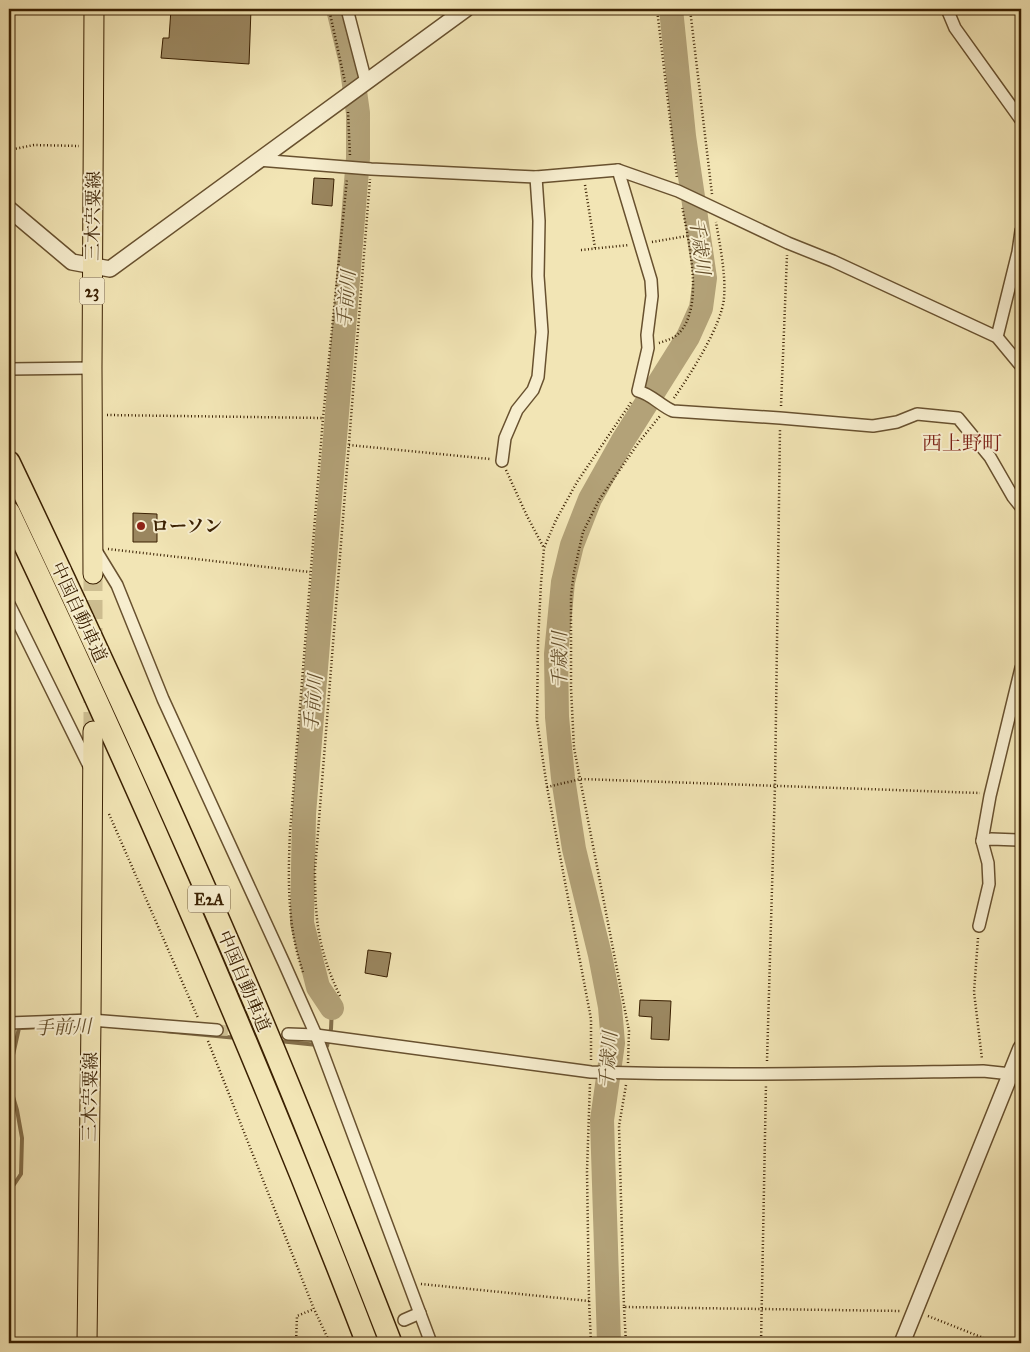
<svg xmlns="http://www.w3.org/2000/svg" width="1030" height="1352" font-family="'IM FELL Great Primer','Noto Serif JP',serif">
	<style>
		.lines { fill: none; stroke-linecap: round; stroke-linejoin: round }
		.stream { stroke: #836e49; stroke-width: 4 }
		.river { stroke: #b3a278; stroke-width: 24 }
		.building { fill: #9a865f; stroke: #3a2002 }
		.minor-tunnel { stroke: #cdbe91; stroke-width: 11; stroke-dasharray: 11 5.5; stroke-linecap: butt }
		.primary-tunnel { stroke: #cdbe91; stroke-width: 19; stroke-dasharray: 19 9; stroke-linecap: butt }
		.minor-casing { stroke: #68512f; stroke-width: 14 }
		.tertiary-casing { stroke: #68512f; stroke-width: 18 }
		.primary-casing { stroke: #3a2002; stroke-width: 21 }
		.motorway-casing { stroke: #3a2002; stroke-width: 24 }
		.path { stroke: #3a2002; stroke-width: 2.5; stroke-dasharray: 1 2.5; stroke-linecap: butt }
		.minor { stroke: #f7eecf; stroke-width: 11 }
		.tertiary { stroke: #f7eecf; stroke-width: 15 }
		.primary { stroke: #f2e5b5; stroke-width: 19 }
		.motorway { stroke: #f2e5b5; stroke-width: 21 }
		.poi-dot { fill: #8f2418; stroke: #f7eecf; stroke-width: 2 }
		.labels { text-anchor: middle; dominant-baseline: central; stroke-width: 4; stroke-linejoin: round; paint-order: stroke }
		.shield { fill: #f7eecf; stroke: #735e40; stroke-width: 1 }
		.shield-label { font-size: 16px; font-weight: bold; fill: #3a2002 }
		.street-label { font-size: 18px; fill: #3a2002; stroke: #f7eecf }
		.poi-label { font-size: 18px; font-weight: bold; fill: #3a2002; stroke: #f7eecf; text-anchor: start }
		.water-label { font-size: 19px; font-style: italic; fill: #644e2b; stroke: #f7eecf }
		.quarter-label { font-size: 20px; fill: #7a1f14; stroke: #f7eecf }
	</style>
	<rect width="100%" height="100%" fill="#f2e5b5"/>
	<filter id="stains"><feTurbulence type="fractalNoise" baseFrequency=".004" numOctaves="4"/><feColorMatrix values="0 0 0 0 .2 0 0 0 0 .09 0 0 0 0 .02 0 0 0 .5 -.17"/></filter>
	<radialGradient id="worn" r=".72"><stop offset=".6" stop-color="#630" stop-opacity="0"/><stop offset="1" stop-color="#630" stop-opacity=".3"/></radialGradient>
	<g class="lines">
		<g class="stream">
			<path d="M 164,1031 L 237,1038"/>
			<path d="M 279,1041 L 327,1046 L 331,1029 L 332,1008"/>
			<path d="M 9,1066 L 13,1055 L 19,1028 L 40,1027"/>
			<path d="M 9,1083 L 17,1110 L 22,1138 L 21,1174 L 9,1192"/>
		</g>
		<g class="river">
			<path d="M 332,1008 L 318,987 L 302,923 L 304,814 L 358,158 L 358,113 L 351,63 L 338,9"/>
			<path d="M 609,1343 L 602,1120 L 613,1043 L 610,1007 L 600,955 L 574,849 L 563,778 L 557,717 L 556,654 L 563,582 L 572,545 L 590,499 L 622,442 L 688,337 L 701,308 L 705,278 L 684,136 L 671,9"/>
		</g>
	</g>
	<g class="building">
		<path d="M 171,9 L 251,9 L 249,64 L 161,58 L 163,38 L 169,38 Z"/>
		<path d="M 314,178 L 334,179 L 332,206 L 312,204 Z"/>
		<path d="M 133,513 L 157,514 L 157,542 L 133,542 Z"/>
		<path d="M 368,950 L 391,953 L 387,977 L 365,973 Z"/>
		<path d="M 640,1000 L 671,1001 L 669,1040 L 651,1039 L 652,1017 L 639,1016 Z"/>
	</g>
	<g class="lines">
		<path class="minor-tunnel" d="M 217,1030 L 288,1034"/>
		<path class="primary-tunnel" d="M 93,731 L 93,574"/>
		<defs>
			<g id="minor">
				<path d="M 347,9 L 366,82"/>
				<path d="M 947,9 L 955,28 L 1021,120"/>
				<path d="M 258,160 L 371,169 L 536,177 L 618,170 L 678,191 L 788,243 L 833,261 L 997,337 L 1021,366"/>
				<path d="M 618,170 L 651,280 L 652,296 L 647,335 L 648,348 L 638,391 C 651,394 661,406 673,411 L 780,418 L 873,426 L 897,422 L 917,414 L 958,418 L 990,457 L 1013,497 L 1021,507"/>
				<path d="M 997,337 L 1018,252 L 1021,231"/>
				<path d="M 9,369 L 92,368"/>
				<path d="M 502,461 L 505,438 L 517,410 L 533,390 L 538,377 L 542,332 L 538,276 L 539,221 L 536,177"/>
				<path d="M 95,549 L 117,585 L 163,699 L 284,963 L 316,1035 L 431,1343"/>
				<path d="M 9,604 L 90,768"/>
				<path d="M 982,841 L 991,839 L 1021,840"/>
				<path d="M 979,926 L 989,884 L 988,863 L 982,841 L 990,796 L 1021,668"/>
				<path d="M 9,1023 L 91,1020 L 217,1030"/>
				<path d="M 288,1034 L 316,1035 L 591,1072 C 722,1076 852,1073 983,1071 L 1011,1074 L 1021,1077"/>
				<path d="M 404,1320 L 420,1313"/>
			</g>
			<g id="tertiary">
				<path d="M 9,209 L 72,262 L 110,269 L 466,9"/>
				<path d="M 902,1343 L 1021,1048"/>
			</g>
			<g id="primary">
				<path d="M 93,574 L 92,368 L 94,9"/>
				<path d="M 87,1343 L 91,1020 L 93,731"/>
			</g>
			<g id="motorway">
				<path d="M 9,462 C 90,632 169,803 243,976 C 295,1097 343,1220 391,1343"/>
				<path d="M 9,512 C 138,784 259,1062 367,1343"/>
			</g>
		</defs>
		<use href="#minor" class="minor-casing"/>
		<use href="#tertiary" class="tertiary-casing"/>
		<use href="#primary" class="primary-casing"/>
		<use href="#motorway" class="motorway-casing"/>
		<g class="path">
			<path d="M 329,9 L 345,82"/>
			<path d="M 657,9 L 677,178"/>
			<path d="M 690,9 L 712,194"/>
			<path d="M 348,112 L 350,156"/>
			<path d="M 9,150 L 34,145 L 79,146"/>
			<path d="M 585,185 L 595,248"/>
			<path d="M 652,242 L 687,236"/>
			<path d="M 581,250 L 629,245"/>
			<path d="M 659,343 C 665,341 675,338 679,333 C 705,306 688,239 682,206"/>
			<path d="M 674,398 C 690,375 722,325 724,298 C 726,274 720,246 716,222"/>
			<path d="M 781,406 L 787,255"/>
			<path d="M 107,415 L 323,418"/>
			<path d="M 349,445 L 490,459"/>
			<path d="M 506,470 L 527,516 L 544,548"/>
			<path d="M 108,549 L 310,572"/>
			<path d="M 547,787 L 581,779 L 980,793"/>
			<path d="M 109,814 L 198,1018"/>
			<path d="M 978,938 L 974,992 L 982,1059"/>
			<path d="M 303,972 C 287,927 288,879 290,832 L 323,418 L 347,179"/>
			<path d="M 340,996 C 318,950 315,920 315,870 L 370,179"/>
			<path d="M 208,1041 L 314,1309 L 330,1343"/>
			<path d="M 591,1060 L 591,1019 L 547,787 L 537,721 L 538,642 L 541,583 L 544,548 L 556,520 L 577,482 L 632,401"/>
			<path d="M 767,1061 L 775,785 L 780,429"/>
			<path d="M 628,1063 L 629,1031 L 574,748 L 571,688 L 571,596 L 574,572 L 583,532 L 599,500 L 639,442 L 660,416"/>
			<path d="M 626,1085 L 619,1126 L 624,1307 L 901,1311"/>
			<path d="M 9,1234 L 13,1234"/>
			<path d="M 421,1284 L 589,1301 L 587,1171 L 590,1083"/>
			<path d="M 589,1301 L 591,1343"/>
			<path d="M 624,1307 L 626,1343"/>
			<path d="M 928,1316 L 996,1343"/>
			<path d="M 296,1343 L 297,1316 L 314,1309"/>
			<path d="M 761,1343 L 766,1084"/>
		</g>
		<use href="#minor" class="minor"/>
		<use href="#tertiary" class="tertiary"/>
		<use href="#primary" class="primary"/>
		<use href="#motorway" class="motorway"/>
	</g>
	<circle class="poi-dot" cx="141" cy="526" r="5"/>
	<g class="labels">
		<g class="shield">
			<rect x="79.5" y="277.5" width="25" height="27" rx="4"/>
			<rect x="188" y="885.5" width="42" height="27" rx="4"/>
		</g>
		<g class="shield-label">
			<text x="92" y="291">23</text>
			<text x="209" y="899">E2A</text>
		</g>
		<g class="street-label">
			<text transform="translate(93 216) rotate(-89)">三木宍粟線</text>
			<text transform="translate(79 612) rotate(65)">中国自動車道</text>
			<text transform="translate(244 981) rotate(67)">中国自動車道</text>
			<text transform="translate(90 1097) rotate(-89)">三木宍粟線</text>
		</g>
		<g class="poi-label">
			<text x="151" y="526">ローソン</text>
		</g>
		<g class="water-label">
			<text transform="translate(700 246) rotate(83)">千歳川</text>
			<text transform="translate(346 299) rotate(-85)">手前川</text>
			<text transform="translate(559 660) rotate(-90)">千歳川</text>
			<text transform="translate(313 703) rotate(-85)">手前川</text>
			<text transform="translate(63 1027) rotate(-2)">手前川</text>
			<text transform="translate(608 1060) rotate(-86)">千歳川</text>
		</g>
		<g class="quarter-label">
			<text x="962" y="443">西上野町</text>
		</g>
	</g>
	<rect width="1030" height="1352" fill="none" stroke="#f2e5b5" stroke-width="30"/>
	<rect x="10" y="10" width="1010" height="1332" fill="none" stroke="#3a2002" stroke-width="2.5"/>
	<rect x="15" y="15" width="1000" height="1322" fill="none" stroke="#3a2002"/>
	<rect width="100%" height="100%" filter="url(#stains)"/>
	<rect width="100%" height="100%" fill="url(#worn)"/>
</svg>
